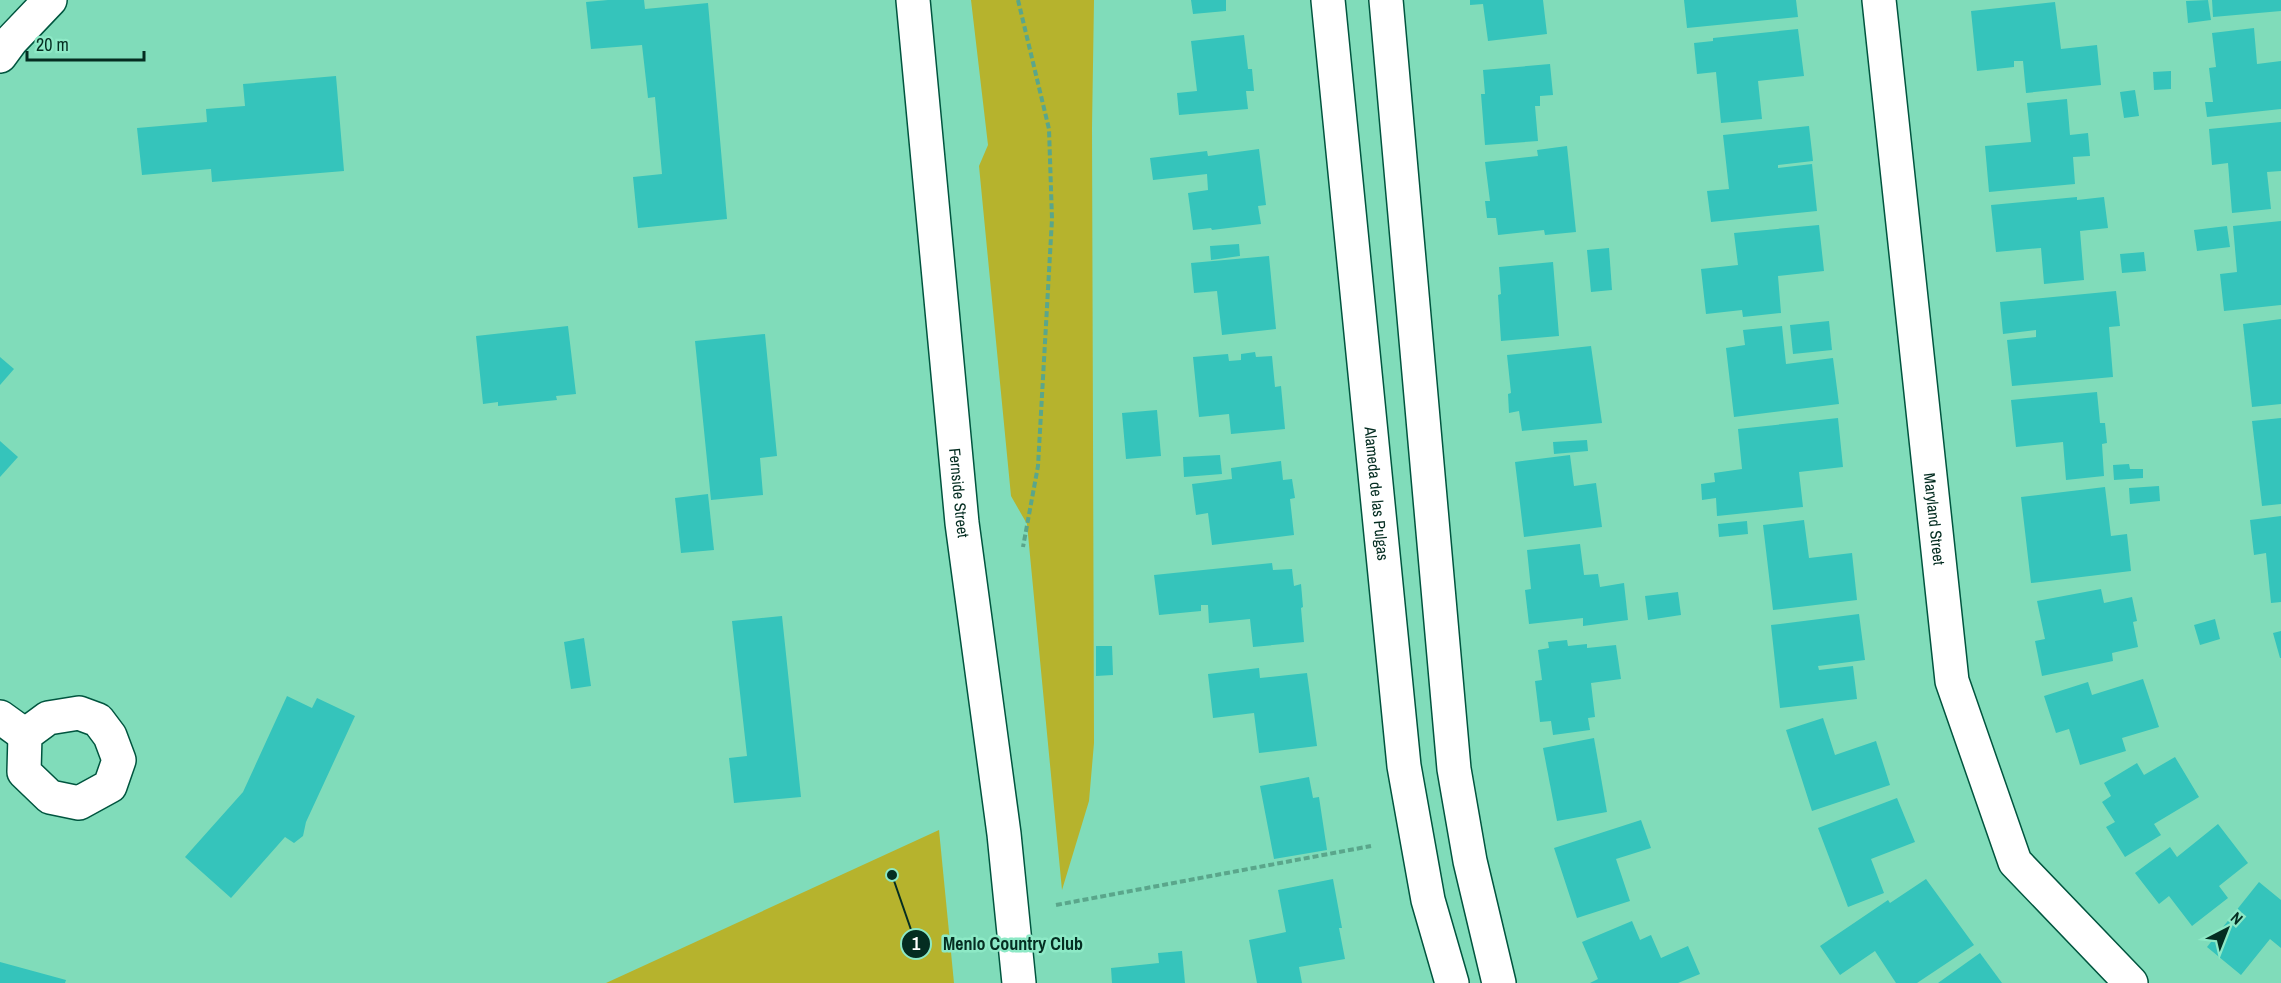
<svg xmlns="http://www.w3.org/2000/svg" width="2281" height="983" font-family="'Archivo Narrow',sans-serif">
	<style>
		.green { fill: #b6b32d }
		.building { fill: #35c4bb }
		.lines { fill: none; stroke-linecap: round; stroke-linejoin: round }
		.minor-casing { stroke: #00553f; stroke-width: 36 }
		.major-casing { stroke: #00553f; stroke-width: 36 }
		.path { stroke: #5aa68b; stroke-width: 4; stroke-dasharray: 6 3; stroke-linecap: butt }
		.minor { stroke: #fff; stroke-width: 33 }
		.major { stroke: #fff; stroke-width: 33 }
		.labels { text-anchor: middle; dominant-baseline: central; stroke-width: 5; stroke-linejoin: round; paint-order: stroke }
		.street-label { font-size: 16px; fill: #042d21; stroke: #8de9c6 }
		.leader { fill: none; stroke: #042d21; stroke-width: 2 }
		.callout-dot { fill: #042d21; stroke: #8de9c6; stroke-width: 2 }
		.mark-label { font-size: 18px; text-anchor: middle; font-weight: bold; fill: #fff }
		.callout-label { font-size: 18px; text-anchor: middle; font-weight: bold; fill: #042d21; stroke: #8de9c6; stroke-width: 5; stroke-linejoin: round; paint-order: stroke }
	</style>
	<rect width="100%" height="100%" fill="#80dcba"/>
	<g class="green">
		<path d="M 971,0 L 1094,0 L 1092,128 L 1094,743 L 1089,801 L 1062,890 L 1027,524 L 1011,496 L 979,166 L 988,145 Z"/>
		<path d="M 939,830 L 954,983 L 606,983 Z"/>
	</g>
	<g class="building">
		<path d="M 608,0 L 644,0 L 645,9 L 708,3 L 727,219 L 638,228 L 633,177 L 662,174 L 655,97 L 648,98 L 642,45 L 591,49 L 586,2 Z"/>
		<path d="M 1191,0 L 1226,0 L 1226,11 L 1193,14 Z"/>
		<path d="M 1470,0 L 1543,0 L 1547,34 L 1488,41 L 1483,4 L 1470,5 Z"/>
		<path d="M 1684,0 L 1796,0 L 1798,17 L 1687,28 Z"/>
		<path d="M 2208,0 L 2211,20 L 2188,23 L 2186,1 Z"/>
		<path d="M 2212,0 L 2281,0 L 2281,11 L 2213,17 Z"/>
		<path d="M 2055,2 L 2061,49 L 2097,45 L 2101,85 L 2026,93 L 2023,61 L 2014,61 L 2014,67 L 1977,71 L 1971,11 Z"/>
		<path d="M 2254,28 L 2257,64 L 2281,61 L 2281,109 L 2207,117 L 2205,102 L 2213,102 L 2209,68 L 2216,67 L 2212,33 Z"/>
		<path d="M 1798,29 L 1804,76 L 1758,81 L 1762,119 L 1721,123 L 1716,72 L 1697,74 L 1694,43 L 1713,41 L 1713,38 Z"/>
		<path d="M 1244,35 L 1248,69 L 1252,69 L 1254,91 L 1246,91 L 1248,109 L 1179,115 L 1177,93 L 1197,91 L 1191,41 Z"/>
		<path d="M 1550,64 L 1553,95 L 1540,96 L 1540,106 L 1535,106 L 1538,141 L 1485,145 L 1481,94 L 1485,94 L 1483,70 Z"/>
		<path d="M 2171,71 L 2171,89 L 2154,90 L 2153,72 Z"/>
		<path d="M 336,76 L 344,171 L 212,182 L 211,169 L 142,175 L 137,128 L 207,122 L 206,109 L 245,106 L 243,84 Z"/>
		<path d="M 2135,90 L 2139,116 L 2124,118 L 2120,92 Z"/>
		<path d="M 2067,99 L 2070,135 L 2088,133 L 2090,156 L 2073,157 L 2075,184 L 1989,192 L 1985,146 L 2031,142 L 2027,103 Z"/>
		<path d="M 2281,122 L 2281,171 L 2267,172 L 2271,209 L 2232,213 L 2228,163 L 2212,165 L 2209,129 Z"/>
		<path d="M 1809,126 L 1813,161 L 1778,165 L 1778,168 L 1812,164 L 1817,211 L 1711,222 L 1707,191 L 1729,189 L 1723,135 Z"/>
		<path d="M 1567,146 L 1576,232 L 1545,235 L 1544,230 L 1498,235 L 1496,218 L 1487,218 L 1485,201 L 1490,201 L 1485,162 L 1538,156 L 1537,150 Z"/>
		<path d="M 1259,149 L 1266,205 L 1258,206 L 1261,224 L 1212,230 L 1211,228 L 1193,230 L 1188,193 L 1208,190 L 1207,174 L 1153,180 L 1150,158 L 1207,151 L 1208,156 Z"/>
		<path d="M 2077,197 L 2077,200 L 2104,197 L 2108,228 L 2080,231 L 2084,280 L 2044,284 L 2041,248 L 1996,252 L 1991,205 Z"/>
		<path d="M 2281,221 L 2281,305 L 2224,311 L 2220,274 L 2237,272 L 2233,226 Z"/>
		<path d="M 1819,225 L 1824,271 L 1778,276 L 1781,313 L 1743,317 L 1742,310 L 1706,314 L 1701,269 L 1738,265 L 1734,233 Z"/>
		<path d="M 2227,226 L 2230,247 L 2197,251 L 2194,230 Z"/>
		<path d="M 1239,244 L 1240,256 L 1211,260 L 1210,246 Z"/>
		<path d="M 1609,248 L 1612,290 L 1591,292 L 1587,250 Z"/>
		<path d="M 2144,252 L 2146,271 L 2122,273 L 2120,254 Z"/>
		<path d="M 1269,256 L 1276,329 L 1222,335 L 1217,291 L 1194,293 L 1191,263 Z"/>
		<path d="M 1553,262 L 1559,336 L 1501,341 L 1498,295 L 1501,294 L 1499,267 Z"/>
		<path d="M 2116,291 L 2120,326 L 2109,327 L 2113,377 L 2012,386 L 2007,340 L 2036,337 L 2036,330 L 2003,334 L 2000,302 Z"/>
		<path d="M 2281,319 L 2281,404 L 2252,407 L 2243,324 Z"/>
		<path d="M 1829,321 L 1832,350 L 1793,354 L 1790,325 Z"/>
		<path d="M 568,326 L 576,394 L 556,396 L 557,400 L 498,406 L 498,402 L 483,404 L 476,336 Z"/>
		<path d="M 1782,326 L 1786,364 L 1833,358 L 1839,404 L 1734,417 L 1726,348 L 1745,345 L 1743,330 Z"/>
		<path d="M 765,334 L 777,456 L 760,458 L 763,495 L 711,500 L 695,341 Z"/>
		<path d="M 1591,346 L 1602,423 L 1522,431 L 1519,411 L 1509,413 L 1508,394 L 1511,393 L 1507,355 Z"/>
		<path d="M 1255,352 L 1256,357 L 1272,356 L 1275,387 L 1281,386 L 1285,429 L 1231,434 L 1229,414 L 1199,417 L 1193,357 L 1228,354 L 1229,361 L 1241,360 L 1241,354 Z"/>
		<path d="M 0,357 L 14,369 L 0,385 Z"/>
		<path d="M 2097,392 L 2100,423 L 2105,423 L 2107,443 L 2102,444 L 2104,476 L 2066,480 L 2063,442 L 2016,447 L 2011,400 Z"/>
		<path d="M 1157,410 L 1161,456 L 1126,459 L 1122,413 Z"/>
		<path d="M 1838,418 L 1843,467 L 1799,472 L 1803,507 L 1717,516 L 1716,498 L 1702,500 L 1701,484 L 1715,482 L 1714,473 L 1742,469 L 1738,429 Z"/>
		<path d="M 2281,418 L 2281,504 L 2262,506 L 2252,421 Z"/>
		<path d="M 1587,440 L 1588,451 L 1554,454 L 1553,442 Z"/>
		<path d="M 0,441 L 18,457 L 0,477 Z"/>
		<path d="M 1220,455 L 1222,474 L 1184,477 L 1183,457 Z"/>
		<path d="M 1570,455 L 1574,486 L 1596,483 L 1602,527 L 1524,537 L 1515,462 Z"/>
		<path d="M 1281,461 L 1283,480 L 1292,479 L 1295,498 L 1290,499 L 1294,535 L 1212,545 L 1208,513 L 1196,515 L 1192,484 L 1232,479 L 1231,468 Z"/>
		<path d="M 2129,464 L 2130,469 L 2143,469 L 2143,478 L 2114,480 L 2113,465 Z"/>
		<path d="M 2159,486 L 2160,501 L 2130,504 L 2129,488 Z"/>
		<path d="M 2105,487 L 2111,536 L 2127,534 L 2131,571 L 2031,583 L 2021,497 Z"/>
		<path d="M 708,494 L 714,550 L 681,553 L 675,498 Z"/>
		<path d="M 2281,516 L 2281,602 L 2271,603 L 2266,553 L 2254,555 L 2250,520 Z"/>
		<path d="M 1804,520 L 1809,558 L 1852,553 L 1857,600 L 1773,610 L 1763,525 Z"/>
		<path d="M 1747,521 L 1748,534 L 1719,537 L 1718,524 Z"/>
		<path d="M 1580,544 L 1584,575 L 1598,574 L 1600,587 L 1624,583 L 1628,620 L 1583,626 L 1583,618 L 1529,624 L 1525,590 L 1531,589 L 1527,550 Z"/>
		<path d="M 1272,563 L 1273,570 L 1292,569 L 1294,586 L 1301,584 L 1303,607 L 1301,608 L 1304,642 L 1253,647 L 1250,619 L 1209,623 L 1208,605 L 1201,605 L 1201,611 L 1159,615 L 1154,575 Z"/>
		<path d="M 2101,589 L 2104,603 L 2132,597 L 2137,621 L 2133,622 L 2138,647 L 2112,653 L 2113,661 L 2042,676 L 2035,641 L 2045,639 L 2037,601 Z"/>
		<path d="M 1678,592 L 1681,615 L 1648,620 L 1645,596 Z"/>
		<path d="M 1859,614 L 1865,660 L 1818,666 L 1819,670 L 1853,666 L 1857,699 L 1780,708 L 1771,625 Z"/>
		<path d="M 782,616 L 801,797 L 734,803 L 729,758 L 747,756 L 732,621 Z"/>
		<path d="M 2215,619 L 2220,639 L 2200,645 L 2194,625 Z"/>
		<path d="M 2281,631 L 2281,658 L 2280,658 L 2273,633 Z"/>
		<path d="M 584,638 L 591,686 L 571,689 L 564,642 Z"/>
		<path d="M 1567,640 L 1568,646 L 1587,644 L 1587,648 L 1616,645 L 1621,679 L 1591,683 L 1595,717 L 1588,718 L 1590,730 L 1553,735 L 1551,721 L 1540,722 L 1535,681 L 1542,680 L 1538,650 L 1549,648 L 1548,642 Z"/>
		<path d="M 1096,646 L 1112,646 L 1113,675 L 1096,676 Z"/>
		<path d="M 1259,668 L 1260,678 L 1307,673 L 1317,746 L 1259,753 L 1254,713 L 1213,718 L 1208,674 Z"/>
		<path d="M 2143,679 L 2159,727 L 2122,738 L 2126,751 L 2080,765 L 2069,729 L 2056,733 L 2044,696 L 2088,682 L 2092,695 Z"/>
		<path d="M 287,696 L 312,708 L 317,698 L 355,716 L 306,822 L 303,836 L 294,843 L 285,837 L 231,898 L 185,857 L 243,792 Z"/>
		<path d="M 1823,718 L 1835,755 L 1876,741 L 1890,785 L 1812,811 L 1786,730 Z"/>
		<path d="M 1594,738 L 1607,812 L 1557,821 L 1543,748 Z"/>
		<path d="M 2175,757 L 2199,797 L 2154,824 L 2161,835 L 2125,857 L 2106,827 L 2115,822 L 2102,802 L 2111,796 L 2104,783 L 2137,763 L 2144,775 Z"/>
		<path d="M 1309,777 L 1313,798 L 1319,797 L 1327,850 L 1274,859 L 1260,786 Z"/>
		<path d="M 1897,798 L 1915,842 L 1871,859 L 1884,893 L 1848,907 L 1818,828 Z"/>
		<path d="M 1641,820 L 1651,848 L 1616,859 L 1630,901 L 1577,918 L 1554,848 Z"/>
		<path d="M 2218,824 L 2248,863 L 2219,886 L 2228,898 L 2192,926 L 2169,896 L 2159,904 L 2135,873 L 2170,847 L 2177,857 Z"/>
		<path d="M 1333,879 L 1342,928 L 1339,928 L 1345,959 L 1299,967 L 1302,983 L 1257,983 L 1249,940 L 1286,932 L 1278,890 Z"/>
		<path d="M 1926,879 L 1974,945 L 1917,983 L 1896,983 L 1875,951 L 1840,975 L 1820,946 L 1888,900 L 1890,903 Z"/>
		<path d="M 2259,882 L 2281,900 L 2281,948 L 2270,939 L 2241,975 L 2207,947 Z"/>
		<path d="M 1632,921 L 1640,940 L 1651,935 L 1661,958 L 1688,946 L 1700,974 L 1678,983 L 1590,983 L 1598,979 L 1582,942 Z"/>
		<path d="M 1182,951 L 1185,983 L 1112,983 L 1111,968 L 1159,963 L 1158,953 Z"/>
		<path d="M 1980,953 L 2002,983 L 1938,983 Z"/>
		<path d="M 0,962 L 66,980 L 65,983 L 0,983 Z"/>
	</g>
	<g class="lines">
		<defs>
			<g id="minor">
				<path id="s1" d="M 913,0 L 962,523 L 1004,834 L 1019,983"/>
				<path id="s2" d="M 1879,0 L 1952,681 L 2015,862 L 2131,983"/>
				<path d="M 0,56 L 11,41 L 50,0"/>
				<path d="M 79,713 L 98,720 L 110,736 L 119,760 L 110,786 L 79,803 L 50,797 L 24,772 L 25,735 L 48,718 Z"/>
				<path d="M 0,717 L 25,735"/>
			</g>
			<g id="major">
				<path id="s3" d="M 1328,0 L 1404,766 L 1428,900 L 1452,983"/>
				<path d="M 1386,0 L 1454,769 L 1470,861 L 1499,983"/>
			</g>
		</defs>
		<use href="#minor" class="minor-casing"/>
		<use href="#major" class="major-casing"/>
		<g class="path">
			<path d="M 1018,0 L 1049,129 L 1052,219 L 1038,466 L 1023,547"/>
			<path d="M 1056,905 L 1371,846"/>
		</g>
		<use href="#minor" class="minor"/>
		<use href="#major" class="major"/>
	</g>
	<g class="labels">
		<g class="street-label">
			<text stroke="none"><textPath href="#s1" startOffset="495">Fernside Street</textPath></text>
			<text stroke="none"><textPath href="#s3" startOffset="496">Alameda de las Pulgas</textPath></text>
			<text stroke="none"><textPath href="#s2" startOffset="522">Maryland Street</textPath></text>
		</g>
	</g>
	<path class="leader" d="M892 875L916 944"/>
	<g class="callout-dot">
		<circle cx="892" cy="875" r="6"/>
		<circle cx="916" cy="944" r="15"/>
	</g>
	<g class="mark-label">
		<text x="916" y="950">1</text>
	</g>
	<g class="callout-label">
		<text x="1013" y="950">Menlo Country Club</text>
	</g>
	<g transform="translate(2227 929) rotate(42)" stroke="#8de9c6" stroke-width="4.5" paint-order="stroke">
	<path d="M0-4.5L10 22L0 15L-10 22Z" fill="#042d21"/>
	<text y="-9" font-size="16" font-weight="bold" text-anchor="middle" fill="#042d21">N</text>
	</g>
	<path d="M27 51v9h117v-9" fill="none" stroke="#042d21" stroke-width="3"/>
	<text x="36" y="51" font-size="18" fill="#042d21" stroke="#8de9c6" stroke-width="4.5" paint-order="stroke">20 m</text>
</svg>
